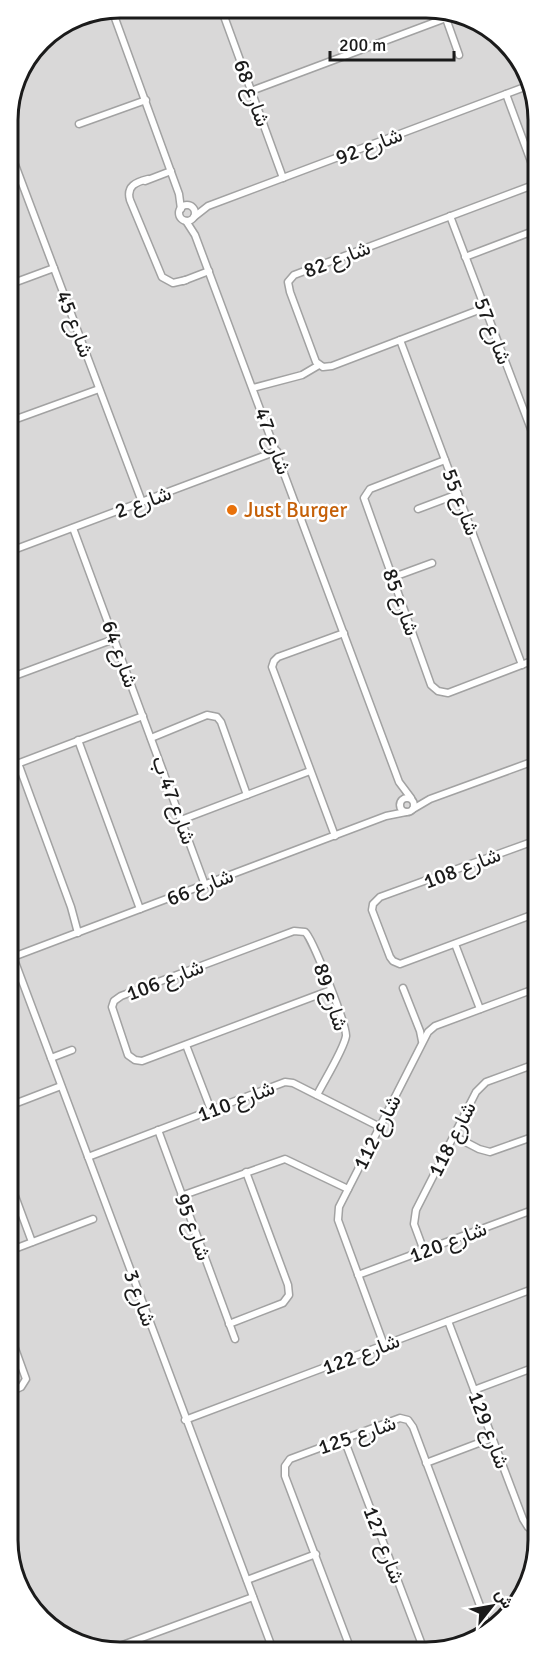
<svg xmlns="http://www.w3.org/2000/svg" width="546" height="1660" font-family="Signika,Vazirmatn,sans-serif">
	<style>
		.residential { fill: #d9d8d8 }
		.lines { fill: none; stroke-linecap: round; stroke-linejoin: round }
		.minor-casing { stroke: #a2a2a2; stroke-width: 9 }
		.minor { stroke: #fff; stroke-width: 6 }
		.food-dot { fill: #e8710a; stroke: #fff; stroke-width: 2 }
		.labels { text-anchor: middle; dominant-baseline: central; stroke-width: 5; stroke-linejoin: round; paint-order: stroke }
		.street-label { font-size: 21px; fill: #1b1b1b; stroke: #fff }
		.food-label { font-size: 21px; fill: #c56008; stroke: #fff; text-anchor: start }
		.rim { fill: none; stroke: #1b1b1b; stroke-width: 3 }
	</style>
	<rect width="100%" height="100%" fill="#ece9e1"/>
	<path class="residential" d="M 120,8 L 448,10 L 506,41 L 536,98 L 538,1547 L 511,1614 L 448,1650 L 98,1650 L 40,1619 L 10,1562 L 8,112 L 19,70 L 46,36 Z"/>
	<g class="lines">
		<defs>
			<g id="minor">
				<path d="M 221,8 L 283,178"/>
				<path d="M 112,10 L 179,194 L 181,209"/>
				<path d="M 443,10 L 459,55"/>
				<path d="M 251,91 L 446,18"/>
				<path d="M 506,94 L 536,175"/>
				<path d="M 79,124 L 146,100"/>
				<path d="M 8,146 L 142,502"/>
				<path d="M 148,179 C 136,182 126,186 130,200 L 162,277 L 173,283 L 186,280"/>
				<path d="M 145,181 L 171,171"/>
				<circle cx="187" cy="213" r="8"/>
				<path d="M 450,216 L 537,445"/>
				<path d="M 194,217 L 208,206 L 530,85"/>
				<path d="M 186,221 L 195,235 L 399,782 L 411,798"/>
				<path d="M 465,257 L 536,230"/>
				<path d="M 183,281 L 209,271"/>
				<path d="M 8,285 L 54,268"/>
				<path d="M 484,308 L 332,366 L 323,367 L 316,362 L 290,292 L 288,282 L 294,275 L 536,184"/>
				<path d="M 400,340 L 522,665"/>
				<path d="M 253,388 L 302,375 L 319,365"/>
				<path d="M 8,422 L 99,389"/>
				<path d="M 445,460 L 370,489 L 364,498 L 431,685 L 438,691 L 448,693 L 537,659"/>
				<path d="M 418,509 L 458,494"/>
				<path d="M 73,528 L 205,885"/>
				<path d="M 8,552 L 277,451"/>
				<path d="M 391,578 L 432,563"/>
				<path d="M 9,678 L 114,639"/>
				<path d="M 151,738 L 207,715 L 217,717 L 221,722 L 247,795"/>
				<path d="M 78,740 L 140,909"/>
				<path d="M 18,763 L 71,907 L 78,933"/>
				<path d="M 9,767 L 143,716"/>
				<circle cx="407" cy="805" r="7"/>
				<path d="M 413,809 L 430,799 L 537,760"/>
				<path d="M 181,820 L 310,771"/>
				<path d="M 335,836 L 272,667 L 274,661 L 278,657 L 344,633"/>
				<path d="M 537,840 L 380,897 L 373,904 L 372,910 L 390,957 L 393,961 L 400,964 L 537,913"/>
				<path d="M 455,944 L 480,1009"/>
				<path d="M 9,946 L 273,1650"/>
				<path d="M 13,957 L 386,816 L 406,812"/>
				<path d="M 403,988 L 420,1031 L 422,1041"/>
				<path d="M 186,1045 L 211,1110"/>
				<path d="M 51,1058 L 72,1050"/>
				<path d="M 317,1095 C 324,1081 344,1049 346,1036 C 347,1026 312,937 305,932 L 294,931 L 121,996 L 114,1001 L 112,1007 L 128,1055 L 135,1060 L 142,1061 L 331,990"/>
				<path d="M 9,1106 L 61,1086"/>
				<path d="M 158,1130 L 235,1339"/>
				<path d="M 454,1136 L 479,1149 L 490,1152 L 538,1135"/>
				<path d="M 88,1157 L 285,1082 L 293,1083 L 380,1127"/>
				<path d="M 9,1180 L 32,1242"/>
				<path d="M 181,1196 L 285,1159 L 348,1189"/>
				<path d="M 9,1251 L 93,1219"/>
				<path d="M 424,1251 L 414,1224 L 416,1210 L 476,1092 L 486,1082 L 538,1063"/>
				<path d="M 358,1275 L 538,1208"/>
				<path d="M 448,1321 L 523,1519 L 528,1527 L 538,1534"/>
				<path d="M 229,1324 L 283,1303 L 289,1295 L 288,1285 L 246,1172"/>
				<path d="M 9,1332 L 26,1379 L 21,1387 L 10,1392"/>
				<path d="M 384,1345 L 338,1220 L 339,1207 L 428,1032 L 435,1026 L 537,988"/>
				<path d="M 474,1390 L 538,1366"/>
				<path d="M 185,1420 L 538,1287"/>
				<path d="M 344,1439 L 424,1650"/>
				<path d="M 426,1463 L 492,1438"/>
				<path d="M 247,1580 L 316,1554"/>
				<path d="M 109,1650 L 253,1597"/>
				<path d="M 351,1650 L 285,1476 L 285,1466 L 290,1459 L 400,1418 L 408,1420 L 413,1427 L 488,1627"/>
				<path d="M 432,1650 L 476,1634"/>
			</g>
		</defs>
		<use href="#minor" class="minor-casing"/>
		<use href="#minor" class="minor"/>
	</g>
	<circle class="food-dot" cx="232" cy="510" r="6"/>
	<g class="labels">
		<g class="street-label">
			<text transform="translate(252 93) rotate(70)">شارع 68</text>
			<text transform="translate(369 146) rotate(-21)">شارع 92</text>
			<text transform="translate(337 259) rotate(-21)">شارع 82</text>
			<text transform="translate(75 324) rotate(69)">شارع 45</text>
			<text transform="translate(493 331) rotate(69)">شارع 57</text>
			<text transform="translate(273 441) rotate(70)">شارع 47</text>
			<text transform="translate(143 502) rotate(-20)">شارع 2</text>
			<text transform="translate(461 502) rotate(69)">شارع 55</text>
			<text transform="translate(401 602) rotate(70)">شارع 85</text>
			<text transform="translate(120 654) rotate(70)">شارع 64</text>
			<text transform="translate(174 800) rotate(70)">شارع 47 ب</text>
			<text transform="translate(462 868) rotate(-21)">شارع 108</text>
			<text transform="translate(200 887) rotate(-21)">شارع 66</text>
			<text transform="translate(165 980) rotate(-21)">شارع 106</text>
			<text transform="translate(331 997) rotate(72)">شارع 89</text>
			<text transform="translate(236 1101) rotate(-21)">شارع 110</text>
			<text transform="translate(377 1132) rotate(-63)">شارع 112</text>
			<text transform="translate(452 1139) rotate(-63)">شارع 118</text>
			<text transform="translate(193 1227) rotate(70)">شارع 95</text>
			<text transform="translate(448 1242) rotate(-21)">شارع 120</text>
			<text transform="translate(140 1298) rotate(70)">شارع 3</text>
			<text transform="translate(361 1354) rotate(-21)">شارع 122</text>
			<text transform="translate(489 1430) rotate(69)">شارع 129</text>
			<text transform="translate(357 1435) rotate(-19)">شارع 125</text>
			<text transform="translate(384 1545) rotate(69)">شارع 127</text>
		</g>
		<g class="food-label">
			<text x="244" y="510">Just Burger</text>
		</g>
	</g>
	<path d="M0 0H546V1660H0ZM120 18H426A102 102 0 0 1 528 120V1540A102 102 0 0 1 426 1642H120A102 102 0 0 1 18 1540V120A102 102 0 0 1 120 18Z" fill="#fff" fill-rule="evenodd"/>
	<path class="rim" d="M120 18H426A102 102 0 0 1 528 120V1540A102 102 0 0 1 426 1642H120A102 102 0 0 1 18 1540V120A102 102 0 0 1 120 18Z"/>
	<g transform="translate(492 1606) rotate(59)" stroke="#ffffff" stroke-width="4.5" paint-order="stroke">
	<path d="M0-4.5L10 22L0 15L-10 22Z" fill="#1b1b1b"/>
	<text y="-9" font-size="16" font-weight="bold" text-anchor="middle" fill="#1b1b1b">ش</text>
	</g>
	<path d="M330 51v9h124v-9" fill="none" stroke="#1b1b1b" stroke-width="3"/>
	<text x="339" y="51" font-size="18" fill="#1b1b1b" stroke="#ffffff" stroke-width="4.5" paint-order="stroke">200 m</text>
</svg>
